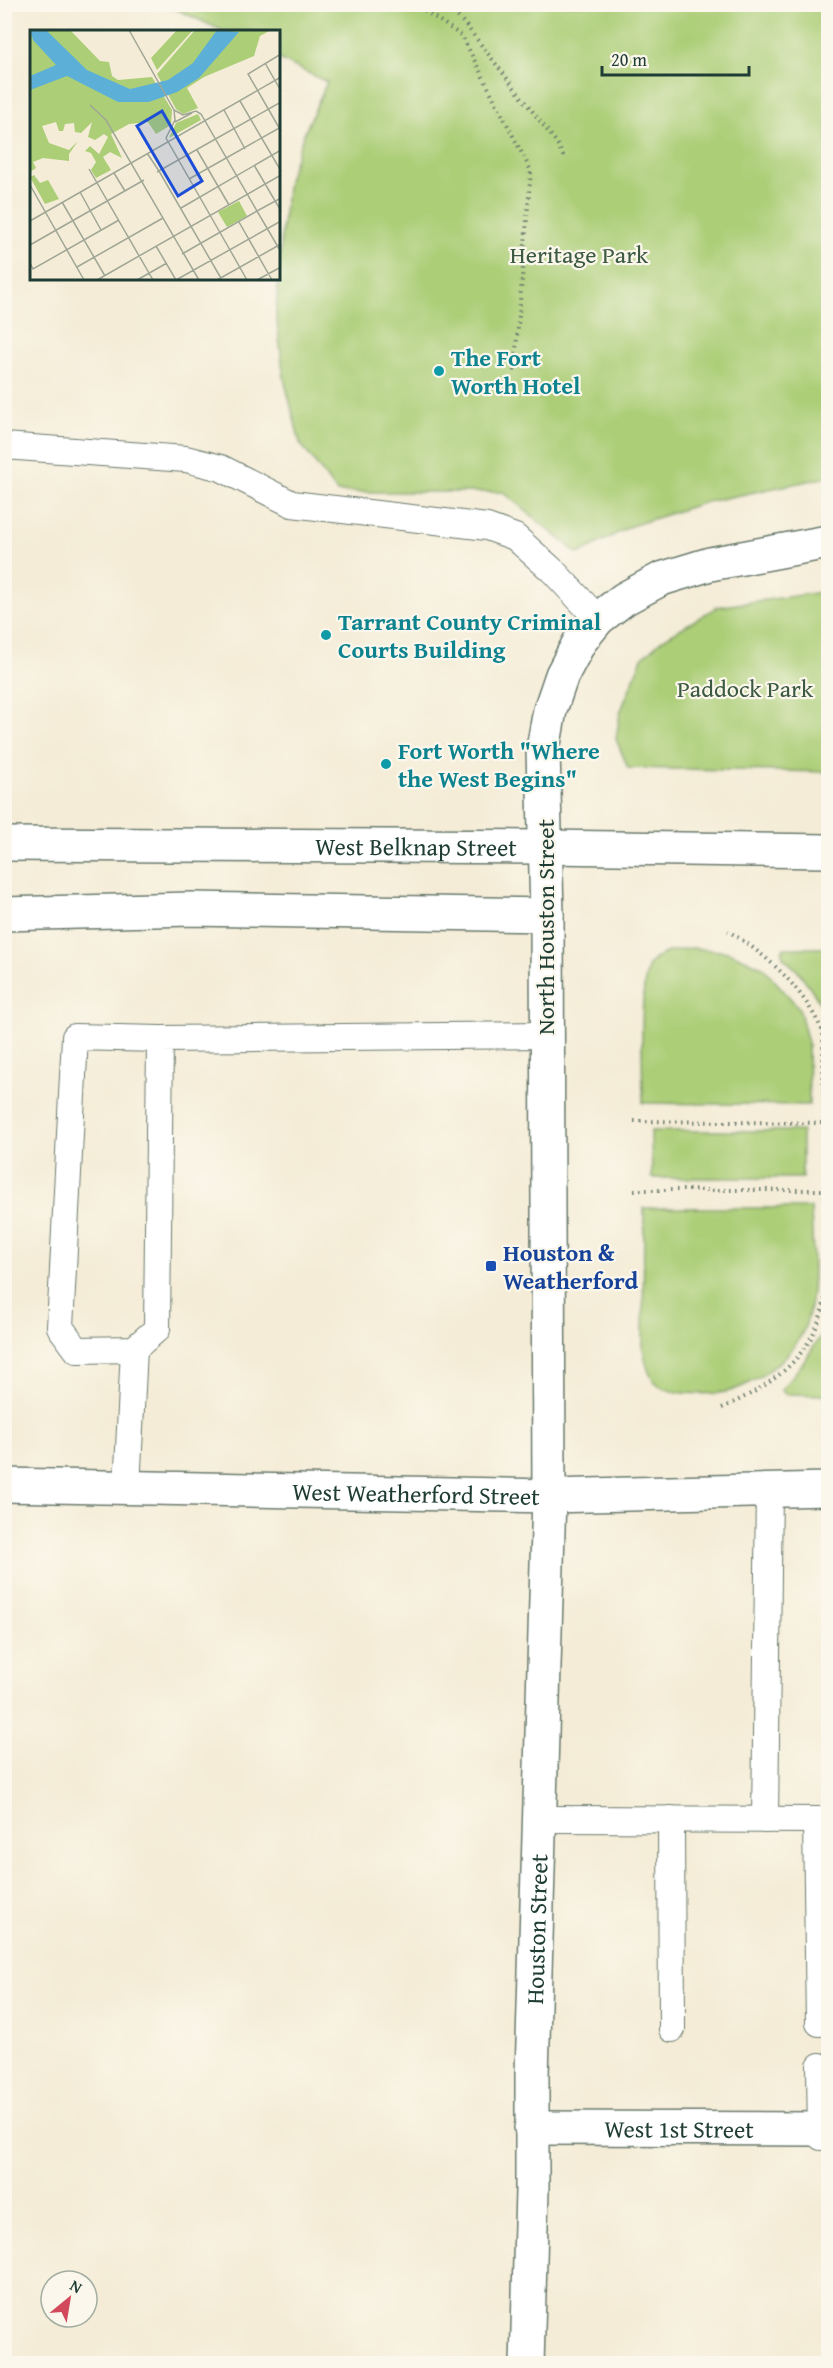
<svg xmlns="http://www.w3.org/2000/svg" width="833" height="2368" font-family="'Gentium Book Plus',serif">
	<style>
		.green { fill: #acce77; stroke: #668656; stroke-width: 1.5 }
		.lines { fill: none; stroke-linecap: round; stroke-linejoin: round }
		.lane-casing { stroke: #6a7a6d; stroke-width: 28 }
		.street-casing { stroke: #6a7a6d; stroke-width: 36 }
		.secondary-casing { stroke: #6a7a6d; stroke-width: 36 }
		.primary-casing { stroke: #6a7a6d; stroke-width: 36 }
		.path { stroke: #6a7a6d; stroke-width: 4; stroke-dasharray: 1.5 4.5; stroke-linecap: butt }
		.lane { stroke: #fff; stroke-width: 26 }
		.street { stroke: #fff; stroke-width: 33 }
		.secondary { stroke: #fff; stroke-width: 33 }
		.primary { stroke: #fff; stroke-width: 33 }
		.culture-dot { fill: #0f9aa8; stroke: #fbf7ec; stroke-width: 2 }
		.transit-dot { fill: #1a4fb4; stroke: #fbf7ec; stroke-width: 2 }
		.labels { text-anchor: middle; dominant-baseline: central; stroke-width: 4.5; stroke-linejoin: round; paint-order: stroke }
		.park-label { font-size: 24px; fill: #3b5a41; stroke: #fbf7ec }
		.culture-label { font-size: 24px; font-weight: bold; fill: #0d838f; stroke: #fbf7ec; text-anchor: start }
		.street-label { font-size: 24px; fill: #1f3d34; stroke: #fbf7ec }
		.transit-label { font-size: 24px; font-weight: bold; fill: #164399; stroke: #fbf7ec; text-anchor: start }
		.inset-road { fill: none; stroke: #9fa695; stroke-width: 1.5 }
		.view { fill: #1d4ed8; fill-opacity: 0.15; stroke: #1d4ed8; stroke-width: 3 }
		.inset-edge { fill: none; stroke: #1f3d34; stroke-width: 3 }
	</style>
	<rect width="100%" height="100%" fill="#fbf7ec"/>
	<filter id="ink" filterUnits="userSpaceOnUse"><feTurbulence type="fractalNoise" baseFrequency=".0167" numOctaves="2"/><feDisplacementMap in="SourceGraphic" scale="12" xChannelSelector="R" yChannelSelector="G"/><feConvolveMatrix kernelMatrix="1 2 1 2 8 2 1 2 1" color-interpolation-filters="sRGB"/></filter>
	<filter id="wash" filterUnits="userSpaceOnUse"><feTurbulence type="fractalNoise" baseFrequency=".008" numOctaves="4" result="noise"/><feDisplacementMap in="SourceGraphic" scale="24" xChannelSelector="R" yChannelSelector="G"/><feGaussianBlur stdDeviation="1.35" result="paint"/><feColorMatrix in="noise" values="0 0 0 0 0 0 0 0 0 0 0 0 0 0 0 0 0 1.4 0 .05"/><feComposite in="paint" operator="in"/></filter>
	<g filter="url(#wash)">
		<rect width="100%" height="100%" fill="#f4ecd6"/>
		<g class="green">
			<path d="M 167,5 L 828,5 L 828,477 L 706,502 L 631,526 L 578,554 L 503,492 L 337,492 L 300,443 L 284,378 L 276,314 L 282,228 L 288,180 L 304,134 L 327,82 L 279,59 L 279,32 L 223,31 Z"/>
			<path d="M 828,591 L 828,772 L 628,768 L 616,739 L 620,713 L 642,658 L 663,639 L 717,607 Z"/>
			<path d="M 692,948 L 729,952 L 763,967 L 799,1008 L 808,1043 L 809,1105 L 643,1103 C 643,1077 638,981 650,964 C 660,951 677,950 692,948 Z"/>
			<path d="M 784,948 L 828,948 L 828,1009 L 823,1009 L 812,990 L 799,972 L 783,957 L 782,952 Z"/>
			<path d="M 651,1131 L 802,1131 L 802,1178 L 652,1178 Z"/>
			<path d="M 644,1208 L 811,1208 C 812,1245 819,1307 799,1339 C 785,1362 756,1383 730,1391 C 717,1394 698,1394 684,1393 C 675,1392 666,1391 658,1385 C 648,1377 645,1360 643,1348 Z"/>
			<path d="M 826,1332 L 828,1335 L 828,1395 L 785,1394 L 781,1390 L 803,1363 L 820,1337 Z"/>
		</g>
	</g>
	<g filter="url(#ink)">
		<g class="lines">
			<defs>
				<g id="lane">
					<path d="M 4,446 L 186,459 L 221,468 L 292,504 L 487,527 L 515,537 L 553,571 L 598,619"/>
					<path d="M 160,1039 L 157,1329 L 134,1349 L 77,1350 L 60,1327 L 75,1037 L 160,1039 L 546,1035"/>
					<path d="M 127,1488 L 134,1349"/>
					<path d="M 540,1819 L 828,1820"/>
					<path d="M 671,1819 L 672,2029"/>
					<path d="M 765,1820 L 769,1489"/>
					<path d="M 816,1820 L 819,2023"/>
					<path d="M 820,2066 L 821,2137"/>
				</g>
				<g id="street">
					<path d="M 4,914 L 190,909 L 547,915"/>
					<path id="s1" d="M 531,2128 L 828,2129"/>
				</g>
				<g id="secondary">
					<path id="s2" d="M 4,844 L 546,847 L 828,851"/>
					<path id="s3" d="M 4,1485 L 549,1496 L 828,1489"/>
				</g>
				<g id="primary">
					<path id="s4" d="M 527,2364 L 532,2191 L 532,2075 L 549,1496 L 547,915 L 543,749 L 550,710 L 562,675 L 580,641 L 598,619 L 624,599 L 661,579 L 710,564 L 828,542"/>
				</g>
			</defs>
			<use href="#lane" class="lane-casing"/>
			<use href="#street" class="street-casing"/>
			<use href="#secondary" class="secondary-casing"/>
			<use href="#primary" class="primary-casing"/>
			<g class="path">
				<path d="M 415,4 L 462,36 L 531,171 L 514,374"/>
				<path d="M 445,4 L 465,24 L 557,143 L 565,160"/>
				<path d="M 823,1032 L 828,1025"/>
				<path d="M 634,1121 L 823,1123"/>
				<path d="M 634,1190 L 828,1190"/>
				<path d="M 825,1299 L 828,1306"/>
				<path d="M 722,1408 C 773,1385 814,1357 825,1298 L 823,1032 C 802,987 770,957 728,931"/>
			</g>
			<use href="#lane" class="lane"/>
			<use href="#street" class="street"/>
			<use href="#secondary" class="secondary"/>
			<use href="#primary" class="primary"/>
		</g>
	</g>
	<g class="culture-dot">
		<circle cx="439" cy="371" r="6"/>
		<circle cx="326" cy="635" r="6"/>
		<circle cx="386" cy="764" r="6"/>
	</g>
	<rect class="transit-dot" x="485" y="1260" width="12" height="12" rx="3"/>
	<g class="labels">
		<g class="park-label">
			<text x="579" y="254">Heritage Park</text>
			<text x="745" y="688">Paddock Park</text>
		</g>
		<g class="culture-label">
			<text x="451" y="357">The Fort<tspan x="451" dy="28">Worth Hotel</tspan></text>
			<text x="338" y="621">Tarrant County Criminal<tspan x="338" dy="28">Courts Building</tspan></text>
			<text x="398" y="750">Fort Worth "Where<tspan x="398" dy="28">the West Begins"</tspan></text>
		</g>
		<g class="street-label">
			<text stroke="none"><textPath href="#s2" startOffset="412">West Belknap Street</textPath></text>
			<text transform="translate(545 927) rotate(-90)">North Houston Street</text>
			<text stroke="none"><textPath href="#s3" startOffset="412">West Weatherford Street</textPath></text>
			<text stroke="none"><textPath href="#s4" startOffset="435">Houston Street</textPath></text>
			<text stroke="none"><textPath href="#s1" startOffset="148">West 1st Street</textPath></text>
		</g>
		<g class="transit-label">
			<text x="503" y="1252">Houston &amp;<tspan x="503" dy="28">Weatherford</tspan></text>
		</g>
	</g>
	<g transform="translate(30 30)">
		<rect width="250" height="250" fill="#f4ecd6"/>
		<path d="M 0,0 L 40,0 L 70,31 L 79,32 L 82,46 L 88,50 L 122,47 L 142,80 L 141,95 L 126,104 L 118,92 L 99,94 L 81,104 L 92,128 L 80,122 L 73,127 L 81,140 L 66,148 L 61,140 L 66,132 L 61,123 L 55,121 L 60,116 L 69,124 L 78,107 L 74,104 L 65,110 L 58,107 L 62,92 L 51,103 L 45,102 L 44,93 L 35,94 L 33,101 L 29,101 L 26,92 L 12,96 L 19,113 L 39,120 L 48,111 L 39,124 L 39,131 L 13,128 L 3,132 L 6,138 L 0,142 ZM 147,0 L 163,0 L 127,40 L 121,28 ZM 165,0 L 241,0 L 230,6 L 224,26 L 174,47 L 157,58 L 168,78 L 153,84 L 146,79 L 127,44 ZM 168,84 L 171,90 L 139,108 L 146,93 ZM 4,145 L 10,153 L 18,150 L 29,169 L 15,174 L 0,147 ZM 209,171 L 217,186 L 197,197 L 188,182 Z" fill="#acce77"/>
		<path d="M 0,0 L 16,0 L 57,40 L 100,59 L 138,50 L 163,33 L 187,0 L 209,2 L 169,48 L 147,62 L 119,72 L 88,72 L 37,46 L 0,60 L 0,46 L 26,35 L 3,10 Z" fill="#5cb0d8"/>
		<path class="inset-road" d="M 99,0 L 144,80 L 145,90 L 136,108 L 200,220M 251,24 L 218,44 L 251,101M 235,33 L 251,61M 210,71 L 251,141M 60,75 L 76,90 L 169,250M 144,80 L 153,85 L 166,81 L 171,84 L 227,181 L 251,168M 194,80 L 215,119M 145,92 L 162,83M 167,120 L 199,175M 117,123 L 129,141M 224,135 L 251,181M 59,139 L 123,250M 129,141 L 192,250M 127,142 L 251,72M 84,143 L 95,161M 159,149 L 251,97M 0,155 L 54,250M 50,162 L 71,200M 32,172 L 75,246M 151,178 L 251,120M 0,191 L 251,47M 209,192 L 242,250M 0,215 L 114,150M 126,216 L 146,250M 200,220 L 217,250M 152,224 L 227,181 L 251,222M 0,233 L 3,239 L 89,190M 47,237 L 133,188M 67,250 L 251,145M 107,250 L 137,233M 146,250 L 251,191M 187,250 L 251,214M 227,250 L 251,237"/>
		<path class="view" d="M 132,81 L 172,151 L 148,166 L 107,96 Z"/>
		<rect width="250" height="250" class="inset-edge"/>
	</g>
	<rect width="833" height="2368" fill="none" stroke="#fbf7ec" stroke-width="24"/>
	<g transform="translate(69 2299) rotate(30)"><circle r="28" fill="#fbf7ec" stroke="#a3ada2" stroke-width="1.5"/>
	<path d="M0-4.5L10 22L0 15L-10 22Z" fill="#d1495b"/>
	<text y="-9" font-size="16" font-weight="bold" text-anchor="middle" fill="#1f3d34">N</text>
	</g>
	<path d="M602 66v9h147v-9" fill="none" stroke="#1f3d34" stroke-width="3"/>
	<text x="611" y="66" font-size="18" fill="#1f3d34" stroke="#fbf7ec" stroke-width="4.5" paint-order="stroke">20 m</text>
</svg>
